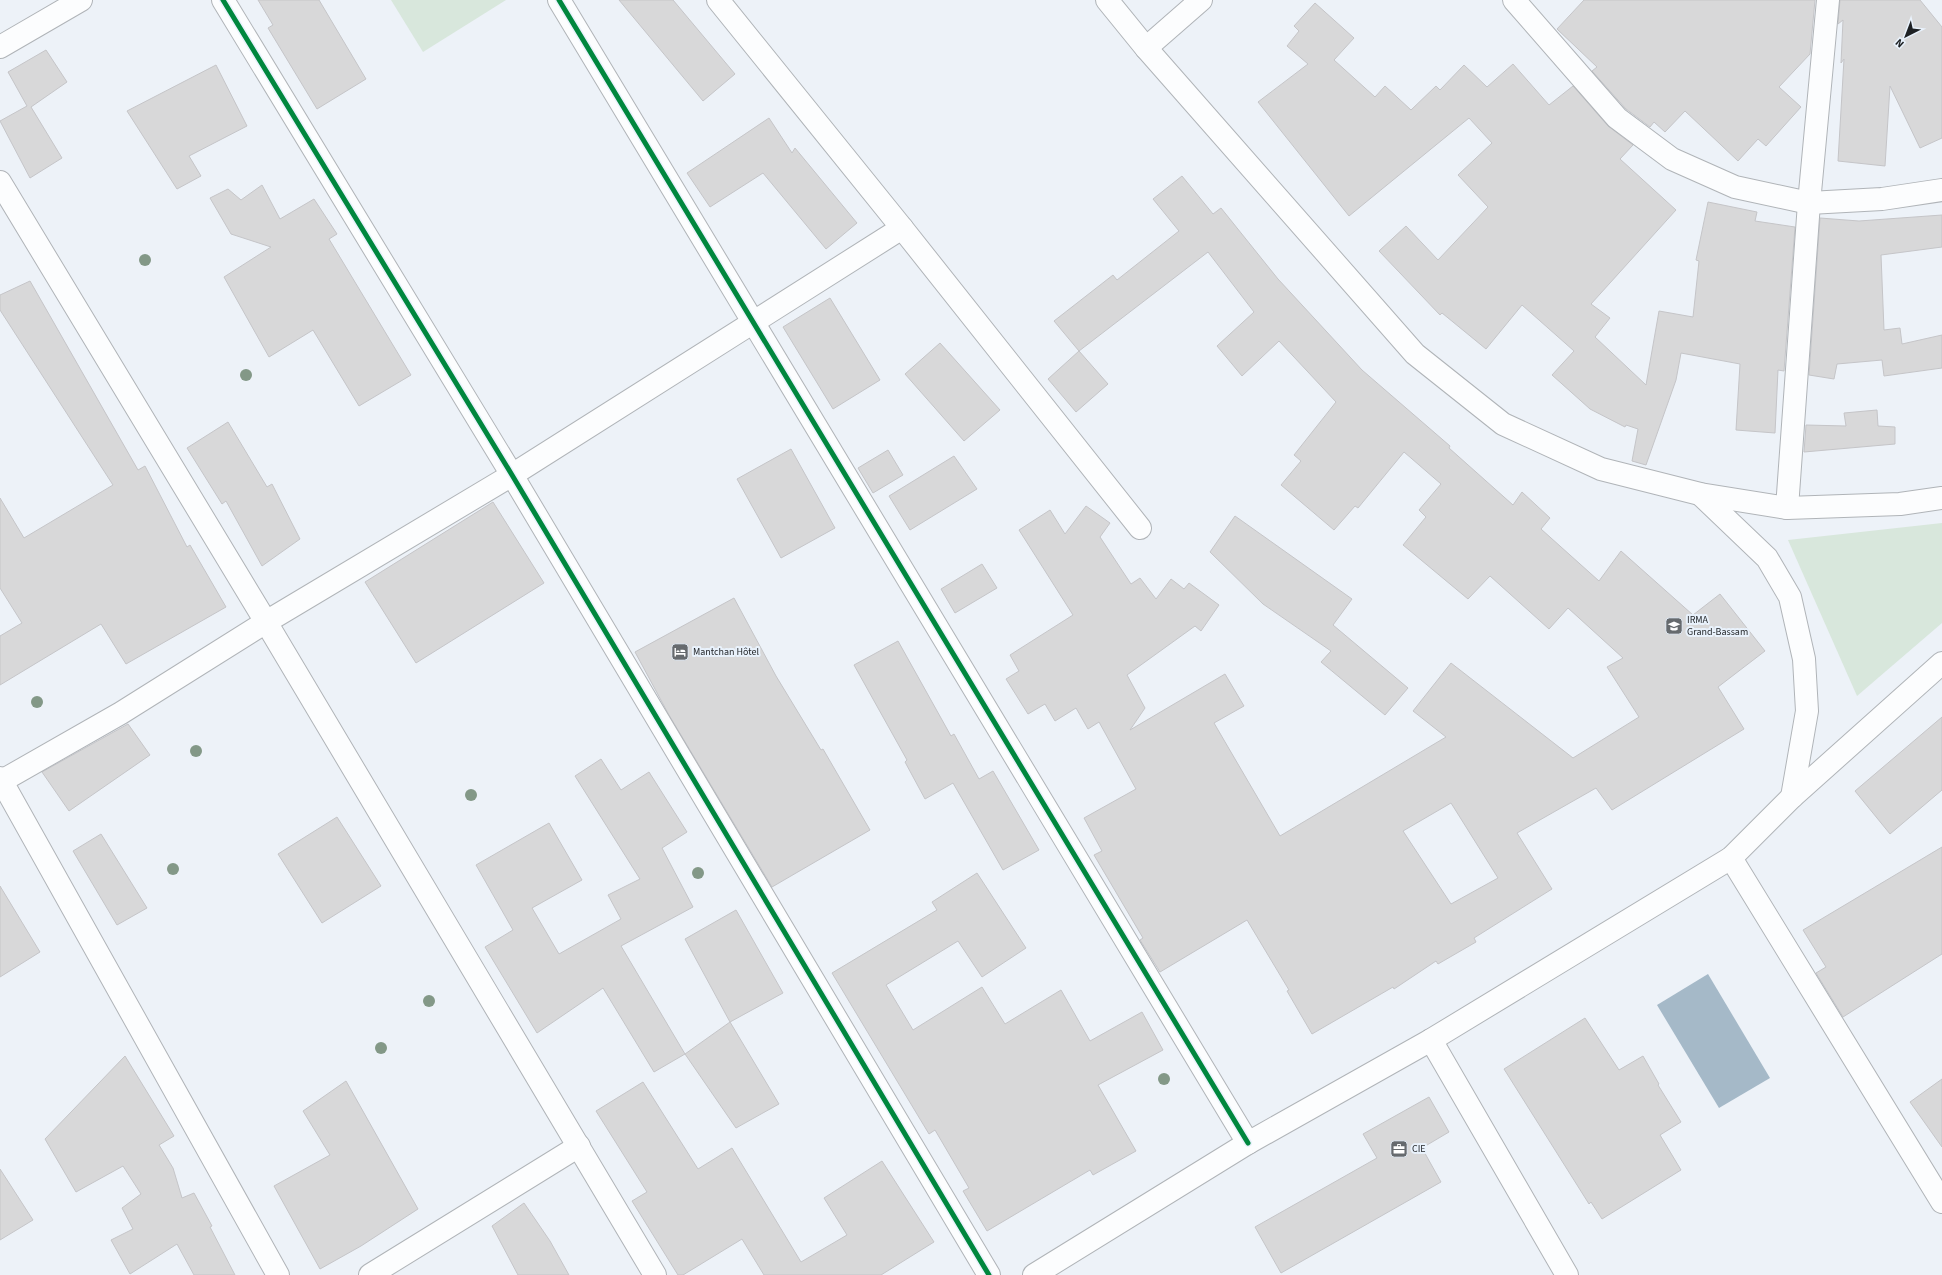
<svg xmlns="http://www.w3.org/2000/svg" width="1942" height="1275" font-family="'Source Sans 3',sans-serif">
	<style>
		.green { fill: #d8e7dc }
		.water { fill: #a5b9c8 }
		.building { fill: #d8d8d9; stroke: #c5c5c8; fill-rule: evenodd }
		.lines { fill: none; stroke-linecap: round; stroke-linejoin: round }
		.minor-casing { stroke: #b0b4b8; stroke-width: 24 }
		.minor { stroke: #fcfdfe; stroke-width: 22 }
		.cycleway-casing { stroke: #e9f2fc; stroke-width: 8 }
		.cycleway { stroke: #00873e; stroke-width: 5 }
		.tree { fill: #839887 }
		.labels { text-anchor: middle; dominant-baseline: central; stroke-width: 4; stroke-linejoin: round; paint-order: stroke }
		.poi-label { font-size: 10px; fill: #1e2124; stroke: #e9f2fc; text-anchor: start }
	</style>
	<rect width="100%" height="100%" fill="#edf2f8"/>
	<g class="green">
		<path d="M 391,0 L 506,0 L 423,52 Z"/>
		<path d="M 1942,523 L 1942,623 L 1857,696 L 1788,540 Z"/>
	</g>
	<path class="water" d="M 1708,974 L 1770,1078 L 1719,1108 L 1657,1005 Z"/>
	<g class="building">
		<path d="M 258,0 L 319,0 L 366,79 L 317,109 L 268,28 L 273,25 Z"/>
		<path d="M 619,0 L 673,0 L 735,74 L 703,101 Z"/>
		<path d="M 1584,0 L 1815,0 L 1810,54 L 1779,87 L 1801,107 L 1766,146 L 1758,139 L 1738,161 L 1685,111 L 1665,132 L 1654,122 L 1650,127 L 1626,109 L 1592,71 L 1597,67 L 1557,29 Z"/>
		<path d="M 1840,0 L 1920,0 L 1942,27 L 1942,138 L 1920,148 L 1890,86 L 1885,166 L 1838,161 L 1844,59 L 1841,63 L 1843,20 L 1838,24 Z"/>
		<path d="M 1315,3 L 1354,38 L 1334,60 L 1375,97 L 1385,86 L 1411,110 L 1436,86 L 1440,90 L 1464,65 L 1487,87 L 1513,64 L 1549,105 L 1573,86 L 1608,126 L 1633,145 L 1620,159 L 1676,210 L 1591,304 L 1610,318 L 1595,337 L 1646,385 L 1659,311 L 1693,317 L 1699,261 L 1696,260 L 1708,202 L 1757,212 L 1755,221 L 1795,227 L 1784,371 L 1778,370 L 1775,433 L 1736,430 L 1740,364 L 1681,353 L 1676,380 L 1646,465 L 1632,461 L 1638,429 L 1626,425 L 1625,427 L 1590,409 L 1552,375 L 1574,351 L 1522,305 L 1486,349 L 1442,313 L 1440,315 L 1379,251 L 1406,226 L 1438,260 L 1488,207 L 1458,175 L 1492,143 L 1469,118 L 1349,216 L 1258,102 L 1308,64 L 1287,46 L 1299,31 L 1294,26 Z"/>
		<path d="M 46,50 L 67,82 L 31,107 L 62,158 L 30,178 L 0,121 L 27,106 L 8,72 Z"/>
		<path d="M 216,65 L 247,126 L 189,156 L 201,176 L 177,189 L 127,111 Z"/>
		<path d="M 769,118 L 792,153 L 795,148 L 857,223 L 826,249 L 763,173 L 710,207 L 687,173 Z"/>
		<path d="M 1182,176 L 1213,214 L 1221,208 L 1278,279 L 1362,370 L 1450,446 L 1449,448 L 1513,505 L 1522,492 L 1550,518 L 1541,529 L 1599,581 L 1621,551 L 1693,615 L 1720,594 L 1765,651 L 1718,687 L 1744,729 L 1612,810 L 1596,788 L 1517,833 L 1552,889 L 1474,938 L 1476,942 L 1438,964 L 1436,961 L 1394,989 L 1393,987 L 1312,1034 L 1287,991 L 1289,990 L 1247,920 L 1160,972 L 1140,940 L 1143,938 L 1094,855 L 1102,851 L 1084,818 L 1136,789 L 1099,722 L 1088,729 L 1076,708 L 1055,721 L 1045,704 L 1028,714 L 1006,679 L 1019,671 L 1010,655 L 1073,615 L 1019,530 L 1050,510 L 1065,534 L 1086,506 L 1110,523 L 1100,537 L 1131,584 L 1140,578 L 1156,599 L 1171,579 L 1184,589 L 1189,583 L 1219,605 L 1201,631 L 1195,626 L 1127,675 L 1145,708 L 1130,730 L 1225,674 L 1244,706 L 1214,723 L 1280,836 L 1446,737 L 1413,711 L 1451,663 L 1573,758 L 1639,717 L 1607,667 L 1623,658 L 1568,608 L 1549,629 L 1490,576 L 1468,599 L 1403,545 L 1426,517 L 1419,510 L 1441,484 L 1404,452 L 1358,508 L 1355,506 L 1334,530 L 1281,485 L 1301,461 L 1294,455 L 1336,402 L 1279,341 L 1242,376 L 1217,346 L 1254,312 L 1208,252 L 1079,351 L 1054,321 L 1113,275 L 1117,280 L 1179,231 L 1153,199 ZM 1451,803 L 1498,878 L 1451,904 L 1403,831 Z"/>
		<path d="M 262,185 L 280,219 L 314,199 L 337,234 L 329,239 L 411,375 L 359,406 L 313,330 L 269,357 L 224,277 L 271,247 L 231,234 L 210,198 L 228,189 L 241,200 Z"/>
		<path d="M 1942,215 L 1942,247 L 1881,255 L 1884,330 L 1900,328 L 1902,344 L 1942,335 L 1942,368 L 1884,376 L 1882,360 L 1837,364 L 1834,379 L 1809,375 L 1820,218 L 1859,221 Z"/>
		<path d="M 30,281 L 138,470 L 145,466 L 187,547 L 190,545 L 226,607 L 126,664 L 101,624 L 0,685 L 0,636 L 22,623 L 0,588 L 0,498 L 24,538 L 113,485 L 0,310 L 0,295 Z"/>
		<path d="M 830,298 L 880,380 L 833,409 L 783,327 Z"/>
		<path d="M 940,343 L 1000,410 L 964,441 L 905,374 Z"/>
		<path d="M 1079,351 L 1108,384 L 1076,412 L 1048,379 Z"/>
		<path d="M 1877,410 L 1878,426 L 1895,427 L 1895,444 L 1804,452 L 1806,425 L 1846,426 L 1844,413 Z"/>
		<path d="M 228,422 L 267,487 L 272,484 L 300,539 L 262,566 L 226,501 L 222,504 L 187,448 Z"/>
		<path d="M 791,449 L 835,528 L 781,558 L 737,479 Z"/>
		<path d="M 888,450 L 903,475 L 873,493 L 858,468 Z"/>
		<path d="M 954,456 L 977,489 L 910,530 L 889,496 Z"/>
		<path d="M 493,502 L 544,583 L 416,663 L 365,582 Z"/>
		<path d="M 1235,516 L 1352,599 L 1333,625 L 1408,688 L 1385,715 L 1321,662 L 1331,651 L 1263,604 L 1210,552 Z"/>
		<path d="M 982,564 L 997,588 L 955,613 L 941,589 Z"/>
		<path d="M 734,598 L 776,676 L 821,750 L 823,749 L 870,830 L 772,887 L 669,715 L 635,652 Z"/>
		<path d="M 898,641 L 951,736 L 954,734 L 979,779 L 993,771 L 1039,850 L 1003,870 L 953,783 L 925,799 L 905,762 L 907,760 L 854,665 Z"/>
		<path d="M 1942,717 L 1942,790 L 1890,834 L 1855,791 Z"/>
		<path d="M 128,724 L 150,755 L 69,811 L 42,772 Z"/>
		<path d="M 601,759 L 621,790 L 649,772 L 687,832 L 662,848 L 693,907 L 621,946 L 685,1054 L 654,1072 L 603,988 L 537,1033 L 485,947 L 513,930 L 476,865 L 549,823 L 582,880 L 532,908 L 559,954 L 621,919 L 608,895 L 640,879 L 575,776 Z"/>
		<path d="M 337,817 L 381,886 L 322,923 L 278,854 Z"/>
		<path d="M 101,834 L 147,908 L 117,925 L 73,851 Z"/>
		<path d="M 1942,847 L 1942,954 L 1843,1017 L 1816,973 L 1826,967 L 1803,930 Z"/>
		<path d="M 977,873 L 1026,948 L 982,977 L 958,941 L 886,985 L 913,1030 L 982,987 L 1005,1024 L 1061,990 L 1090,1041 L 1142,1012 L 1163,1050 L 1098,1085 L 1136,1151 L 1093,1175 L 1090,1170 L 987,1231 L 963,1191 L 969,1188 L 935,1130 L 929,1134 L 832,973 L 937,910 L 932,902 Z"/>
		<path d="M 0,886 L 40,952 L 0,977 Z"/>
		<path d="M 736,910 L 783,993 L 730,1022 L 685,939 Z"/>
		<path d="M 1585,1018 L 1619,1070 L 1643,1056 L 1659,1084 L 1658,1085 L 1681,1122 L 1660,1135 L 1681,1170 L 1602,1219 L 1591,1202 L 1589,1204 L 1504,1069 Z"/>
		<path d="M 730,1022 L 779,1104 L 736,1128 L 685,1054 Z"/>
		<path d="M 125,1056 L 174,1136 L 159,1145 L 173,1168 L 182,1198 L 194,1193 L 212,1226 L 210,1227 L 235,1275 L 194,1275 L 177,1244 L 130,1274 L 111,1240 L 133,1229 L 122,1208 L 141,1194 L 123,1166 L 76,1192 L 45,1139 Z"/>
		<path d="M 1942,1079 L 1942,1147 L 1910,1102 Z"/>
		<path d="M 346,1081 L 418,1209 L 361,1246 L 320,1269 L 274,1186 L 330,1155 L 303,1111 Z"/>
		<path d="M 643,1082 L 698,1169 L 732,1148 L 801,1262 L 847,1235 L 824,1198 L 882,1161 L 934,1242 L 881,1275 L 764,1275 L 742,1239 L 683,1275 L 678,1275 L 632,1201 L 647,1192 L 596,1111 Z"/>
		<path d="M 1429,1097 L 1449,1132 L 1422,1148 L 1441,1182 L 1281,1273 L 1255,1227 L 1377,1158 L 1363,1134 Z"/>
		<path d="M 0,1169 L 33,1220 L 0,1240 Z"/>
		<path d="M 524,1203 L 550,1241 L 569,1275 L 518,1275 L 492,1226 Z"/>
	</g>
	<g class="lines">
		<defs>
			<g id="minor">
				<path d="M 223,0 L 512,475 L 989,1275"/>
				<path d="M 559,0 L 1248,1143"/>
				<path d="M 718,0 L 902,228 L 1140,528"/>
				<path d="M 1107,0 L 1146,48 L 1415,354 L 1503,424 L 1601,469 L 1700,494 L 1787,508 L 1900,504 L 1942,498"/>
				<path d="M 1514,0 L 1617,118 L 1672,159 L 1735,187 L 1809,203 L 1882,199 L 1942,190"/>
				<path d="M 0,47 L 81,0"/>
				<path d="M 1146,48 L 1201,0"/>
				<path d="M 0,182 L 266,622 L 655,1275"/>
				<path d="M 1700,494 L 1767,558 L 1790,597 L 1804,659 L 1807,711 L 1792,797"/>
				<path d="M 1787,508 L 1809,203 L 1828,0"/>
				<path d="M 0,778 L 278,1275"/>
				<path d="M 0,782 L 121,713 L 266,622 L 512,475 L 902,228"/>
				<path d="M 1731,858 L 1942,1202"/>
				<path d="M 1431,1040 L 1567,1275"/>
				<path d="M 370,1275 L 579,1146"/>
				<path d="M 1034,1275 L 1248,1143 L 1431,1040 L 1731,858 L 1792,797 L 1942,663"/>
			</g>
		</defs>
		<use href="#minor" class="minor-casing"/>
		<use href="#minor" class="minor"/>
		<defs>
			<g id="cycleway">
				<path d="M 223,0 L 512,475 L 989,1275"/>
				<path d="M 559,0 L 1248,1143"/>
			</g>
		</defs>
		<use href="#cycleway" class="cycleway-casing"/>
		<use href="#cycleway" class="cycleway"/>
	</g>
	<g class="tree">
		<circle cx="145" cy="260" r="6"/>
		<circle cx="246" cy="375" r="6"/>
		<circle cx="37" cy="702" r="6"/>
		<circle cx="196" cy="751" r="6"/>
		<circle cx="471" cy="795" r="6"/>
		<circle cx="173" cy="869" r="6"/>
		<circle cx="698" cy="873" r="6"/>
		<circle cx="429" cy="1001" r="6"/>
		<circle cx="381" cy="1048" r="6"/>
		<circle cx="1164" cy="1079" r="6"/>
	</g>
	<defs>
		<symbol id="school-square" viewBox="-11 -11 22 22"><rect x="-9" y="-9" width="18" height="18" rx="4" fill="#666a6e" stroke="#e9f2fc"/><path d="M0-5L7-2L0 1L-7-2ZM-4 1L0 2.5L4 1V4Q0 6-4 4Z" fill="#fff"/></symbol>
		<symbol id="hotel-square" viewBox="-11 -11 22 22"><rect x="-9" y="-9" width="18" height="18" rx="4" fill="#666a6e" stroke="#e9f2fc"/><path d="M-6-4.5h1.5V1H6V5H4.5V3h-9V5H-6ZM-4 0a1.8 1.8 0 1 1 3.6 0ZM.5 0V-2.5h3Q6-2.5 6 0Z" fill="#fff"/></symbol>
		<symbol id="office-square" viewBox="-11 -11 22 22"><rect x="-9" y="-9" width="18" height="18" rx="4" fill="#666a6e" stroke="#e9f2fc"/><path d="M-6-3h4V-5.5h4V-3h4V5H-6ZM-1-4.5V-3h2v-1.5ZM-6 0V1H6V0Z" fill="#fff"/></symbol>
	</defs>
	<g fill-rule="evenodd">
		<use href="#school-square" x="1664" y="616" width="20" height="20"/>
		<use href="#hotel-square" x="670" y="642" width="20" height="20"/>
		<use href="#office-square" x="1389" y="1139" width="20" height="20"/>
	</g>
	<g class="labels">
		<g class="poi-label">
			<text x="1687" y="620">IRMA<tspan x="1687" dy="12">Grand-Bassam</tspan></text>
			<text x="693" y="652">Mantchan Hôtel</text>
			<text x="1412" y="1149">CIE</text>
		</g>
	</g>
	<g transform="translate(1906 36) rotate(222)" stroke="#e9f2fc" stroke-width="3" paint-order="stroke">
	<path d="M0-3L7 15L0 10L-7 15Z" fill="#1e2124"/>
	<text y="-6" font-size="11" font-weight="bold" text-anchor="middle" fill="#1e2124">N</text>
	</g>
</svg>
